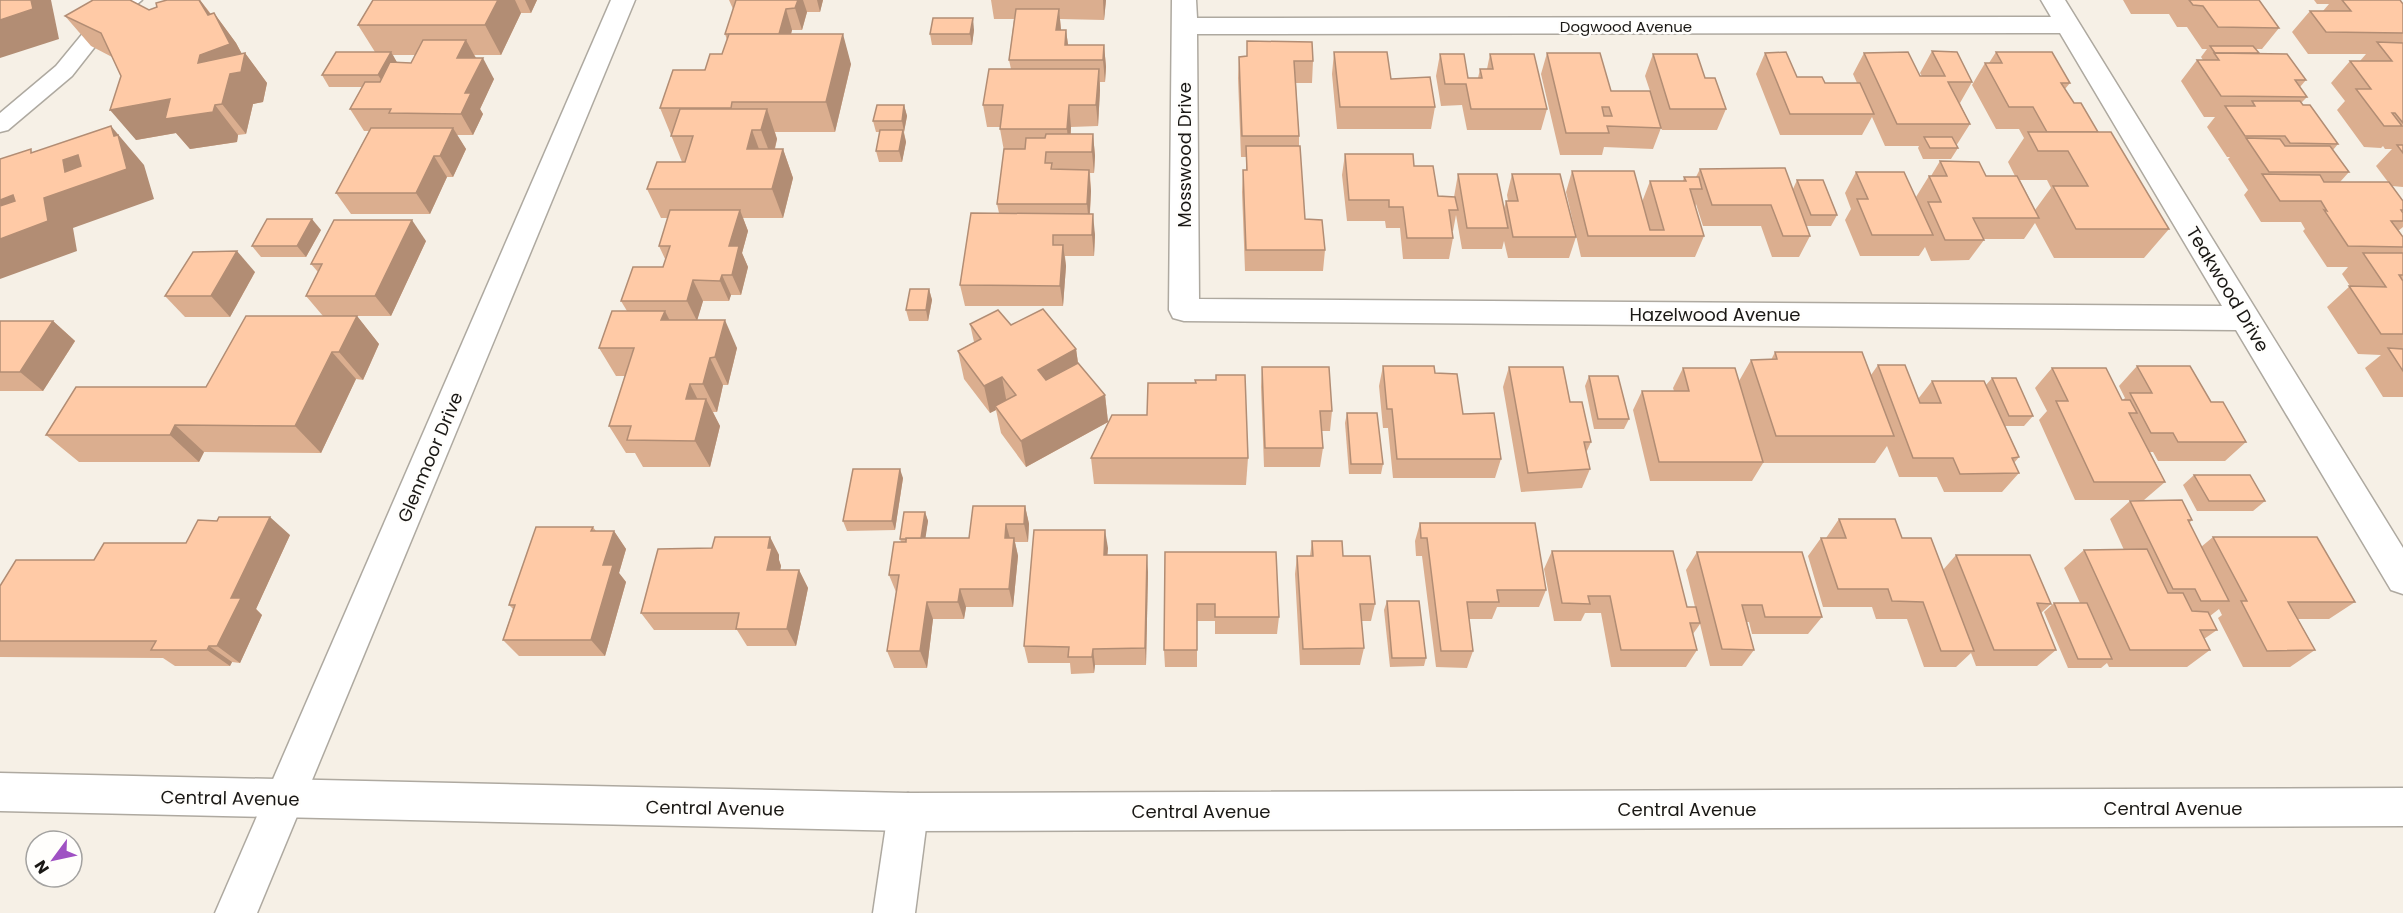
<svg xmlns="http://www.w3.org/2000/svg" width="2403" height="913" font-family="Poppins,sans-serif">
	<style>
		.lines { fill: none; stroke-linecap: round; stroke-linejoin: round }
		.lane-casing { stroke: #aea9a0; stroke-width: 3 }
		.street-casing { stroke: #aea9a0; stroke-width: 3 }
		.secondary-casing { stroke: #aea9a0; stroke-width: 3 }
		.lane { fill: #fff; fill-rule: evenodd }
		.street { fill: #fff; fill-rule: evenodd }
		.secondary { fill: #fff; fill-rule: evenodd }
		.wall { fill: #dbae8f; fill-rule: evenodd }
		.shaded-wall { fill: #b28d74 }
		.building { fill: #ffcaa6; stroke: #b28d74; stroke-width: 1.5; fill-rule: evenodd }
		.labels { text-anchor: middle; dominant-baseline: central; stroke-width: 5; stroke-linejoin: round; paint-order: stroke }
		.far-street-label { font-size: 15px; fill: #1a1815; stroke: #fffefc }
		.street-label { font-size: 18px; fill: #1a1815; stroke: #fffefc }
	</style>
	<rect width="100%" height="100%" fill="#f6f0e6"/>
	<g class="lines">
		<defs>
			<path id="lane" d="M 119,0 L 142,0 L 112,25 L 72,76 L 8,130 L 0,132 L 0,113 L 56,66 L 98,15 Z"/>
			<g id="street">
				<path d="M 611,0 L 635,0 L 257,913 L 215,913 Z"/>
				<path d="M 1172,0 L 1196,0 L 1197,18 L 2051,17 L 2041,0 L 2065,0 L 2403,548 L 2403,594 L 2391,590 L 2236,330 L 1184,321 L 1173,318 L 1169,310 ZM 2060,33 L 2222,306 L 1199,299 L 1197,34 Z"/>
				<path d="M 908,793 L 922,798 L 928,812 L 915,913 L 873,913 L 888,812 L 894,798 Z"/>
			</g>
			<path id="secondary" d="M 0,773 L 908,793 L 2403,788 L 2403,826 L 908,831 L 0,811 Z"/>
		</defs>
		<use href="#lane" class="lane-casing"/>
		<use href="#street" class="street-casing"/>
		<use href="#secondary" class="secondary-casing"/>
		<use href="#lane" class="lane"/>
		<use href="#street" class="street"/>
		<use href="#secondary" class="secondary"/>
	</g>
	<g class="wall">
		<path d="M 167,0 L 200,0 L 211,14 L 214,13 L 236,43 L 242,54 L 245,53 L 267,83 L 263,102 L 253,104 L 246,134 L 238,135 L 237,142 L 190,149 L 176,133 L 136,140 L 121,76 L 112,57 L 91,46 L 65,16 L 149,10 L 157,7 Z"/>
		<path d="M 373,0 L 537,0 L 531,13 L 521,13 L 501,55 L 474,55 L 494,79 L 480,109 L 483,114 L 473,135 L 457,135 L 466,149 L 453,177 L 447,177 L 430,214 L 351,214 L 336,193 L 369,131 L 364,131 L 350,109 L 362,87 L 329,87 L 322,75 L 375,52 L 358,25 ZM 393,55 L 415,55 L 411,63 L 397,63 Z"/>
		<path d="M 729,0 L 823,0 L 820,12 L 807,12 L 802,30 L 792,30 L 791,34 L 851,64 L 835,132 L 775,132 L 777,139 L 775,149 L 783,149 L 793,178 L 783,218 L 743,218 L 748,231 L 742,253 L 748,267 L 741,295 L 731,295 L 729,301 L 703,301 L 697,320 L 737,348 L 728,385 L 723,385 L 717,412 L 713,412 L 720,426 L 710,467 L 643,467 L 635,453 L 626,453 L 609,426 L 625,376 L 616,376 L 599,348 L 627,311 L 621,301 L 663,267 L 666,261 L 659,246 L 668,218 L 661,218 L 647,189 L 682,162 L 660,108 L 722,54 L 727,40 L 725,34 L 733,9 Z"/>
		<path d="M 991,0 L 1106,0 L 1104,20 L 1060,19 L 1061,30 L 1066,30 L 1068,45 L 1104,45 L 1106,67 L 1105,82 L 1100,82 L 1100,90 L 1098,126 L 1071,127 L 1071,134 L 1093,134 L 1095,156 L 1094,173 L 1090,173 L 1091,191 L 1090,214 L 1095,235 L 1094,256 L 1065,256 L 1066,266 L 1063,306 L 965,306 L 960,285 L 999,213 L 997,204 L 1004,151 L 1000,129 L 1000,127 L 987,127 L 983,105 L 1011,69 L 1009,60 L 1014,19 L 994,19 Z"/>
		<path d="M 2123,0 L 2259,0 L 2279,28 L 2262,49 L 2256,49 L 2259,53 L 2306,80 L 2300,87 L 2307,97 L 2301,103 L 2338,144 L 2333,150 L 2349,172 L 2340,182 L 2388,182 L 2376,166 L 2392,149 L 2385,149 L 2383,146 L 2381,148 L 2364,147 L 2337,110 L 2345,101 L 2331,83 L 2350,61 L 2360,61 L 2366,54 L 2308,54 L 2292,32 L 2310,11 L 2323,11 L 2329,4 L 2317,4 L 2314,0 L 2400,0 L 2403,33 L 2403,187 L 2392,186 L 2403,201 L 2403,227 L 2398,231 L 2403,237 L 2403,397 L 2383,397 L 2365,368 L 2381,355 L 2358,354 L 2327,307 L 2350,286 L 2342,274 L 2348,267 L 2327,267 L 2303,231 L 2305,229 L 2301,222 L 2261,222 L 2244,195 L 2248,190 L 2228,159 L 2230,157 L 2227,157 L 2207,127 L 2215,117 L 2204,117 L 2181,81 L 2197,60 L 2203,60 L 2201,57 L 2207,49 L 2202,49 L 2187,27 L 2177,27 L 2169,14 L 2131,14 Z"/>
		<path d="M 974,30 L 972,45 L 932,45 L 930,34 Z"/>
		<path d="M 1247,41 L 1313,61 L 1312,83 L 1296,83 L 1299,136 L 1299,146 L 1305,219 L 1325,250 L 1323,271 L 1245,271 L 1242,192 L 1243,170 L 1246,170 L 1246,157 L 1241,157 L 1238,78 L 1239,57 L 1247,56 Z"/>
		<path d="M 1932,51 L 1972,82 L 1960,103 L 1970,124 L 1956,146 L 1958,148 L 1951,159 L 1923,159 L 1918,148 L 1919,146 L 1885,146 L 1872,117 L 1862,135 L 1780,135 L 1756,74 L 1765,53 L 1797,77 L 1825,83 L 1857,83 L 1853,74 L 1864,53 L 1920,76 L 1922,76 L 1920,73 Z"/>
		<path d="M 1334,52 L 1391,79 L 1435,107 L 1431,129 L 1337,129 L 1332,74 Z"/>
		<path d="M 1996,52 L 2070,83 L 2065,89 L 2074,103 L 2098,132 L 2169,229 L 2144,258 L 2054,258 L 2035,223 L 2024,239 L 1983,239 L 1984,240 L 1969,260 L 1931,261 L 1925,247 L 1919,256 L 1860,256 L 1845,220 L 1851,209 L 1845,193 L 1856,172 L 1922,212 L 1916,197 L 1929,176 L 1931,176 L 1940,161 L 1986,176 L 2015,176 L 2008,162 L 2024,138 L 2019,129 L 1996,129 L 1972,85 L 1985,63 L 1989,63 ZM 2020,180 L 2047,180 L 2051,188 L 2035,210 Z"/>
		<path d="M 1547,53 L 1611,91 L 1650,91 L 1645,76 L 1653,54 L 1705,78 L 1726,109 L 1717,130 L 1662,130 L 1661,128 L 1653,149 L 1604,147 L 1602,155 L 1560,155 L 1541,74 Z"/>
		<path d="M 1440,54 L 1468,78 L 1478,78 L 1480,69 L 1487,69 L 1490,54 L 1547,109 L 1541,130 L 1467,130 L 1462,105 L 1441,106 L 1436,76 Z"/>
		<path d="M 904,105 L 907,116 L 904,132 L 906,142 L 902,162 L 879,162 L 876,151 L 880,132 L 876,132 L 873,121 Z"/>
		<path d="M 1345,154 L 1414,166 L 1438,196 L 1454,197 L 1458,174 L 1504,208 L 1506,201 L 1508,201 L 1507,195 L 1512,174 L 1576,237 L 1569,258 L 1508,258 L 1504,241 L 1502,249 L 1462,249 L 1456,215 L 1453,231 L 1452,231 L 1453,238 L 1449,259 L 1403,259 L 1400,228 L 1386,228 L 1385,221 L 1347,221 L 1342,175 Z"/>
		<path d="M 1700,169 L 1793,189 L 1797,180 L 1837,215 L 1831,226 L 1806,226 L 1810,236 L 1799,257 L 1772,257 L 1761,226 L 1703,226 L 1696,204 L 1695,207 L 1704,236 L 1695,257 L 1581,257 L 1566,192 L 1572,171 L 1642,202 L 1650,181 L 1683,181 L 1684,177 L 1696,177 Z"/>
		<path d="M 321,230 L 306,257 L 261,257 L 252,246 Z"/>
		<path d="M 426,241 L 391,316 L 357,316 L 379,344 L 363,380 L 356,379 L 321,453 L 204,452 L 199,462 L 79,462 L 46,435 L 206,387 L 323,316 L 306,296 L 318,272 L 311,264 Z"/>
		<path d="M 255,272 L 230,317 L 185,317 L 165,296 Z"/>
		<path d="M 929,289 L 932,300 L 928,321 L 909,321 L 906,310 Z"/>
		<path d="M 0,321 L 53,321 L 75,341 L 43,391 L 0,391 Z"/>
		<path d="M 970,324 L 1011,325 L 1076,349 L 1078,363 L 1105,395 L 1108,422 L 1026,467 L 1001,433 L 996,410 L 990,413 L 964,379 L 958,351 L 974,342 Z"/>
		<path d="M 1775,352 L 1871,375 L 1878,365 L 1918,399 L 1932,381 L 1986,385 L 1992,378 L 2033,416 L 2024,426 L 2005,426 L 2019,457 L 2014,463 L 2019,473 L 2002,492 L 1944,492 L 1937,477 L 1899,477 L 1887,446 L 1875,463 L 1763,463 L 1752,481 L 1650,481 L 1633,410 L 1642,391 L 1674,391 L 1673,388 L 1683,368 L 1739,381 L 1751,360 L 1771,360 Z"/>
		<path d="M 1383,366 L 1435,373 L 1463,414 L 1501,459 L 1495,478 L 1393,478 L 1388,428 L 1383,428 L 1379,386 Z"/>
		<path d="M 2137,366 L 2211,402 L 2246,442 L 2225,461 L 2158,461 L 2153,452 L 2150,452 L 2165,482 L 2144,500 L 2075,500 L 2039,420 L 2047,411 L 2035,388 L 2052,368 L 2123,400 L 2125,398 L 2119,386 Z"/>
		<path d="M 1262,367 L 1332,411 L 1330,431 L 1322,431 L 1323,448 L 1320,467 L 1264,467 L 1261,387 Z"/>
		<path d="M 1509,367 L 1570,402 L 1591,442 L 1586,453 L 1590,469 L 1582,488 L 1521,492 L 1503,387 Z"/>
		<path d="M 1589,376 L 1629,419 L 1624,429 L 1594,429 L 1585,386 Z"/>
		<path d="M 1347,413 L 1383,464 L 1381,474 L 1349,474 L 1345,423 Z"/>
		<path d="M 1091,458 L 1248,458 L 1246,485 L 1094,484 Z"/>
		<path d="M 2194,475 L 2265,501 L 2253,511 L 2197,511 L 2183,485 Z"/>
		<path d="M 903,478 L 895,530 L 847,531 L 843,521 Z"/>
		<path d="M 2130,501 L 2192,520 L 2189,523 L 2201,547 L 2213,537 L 2355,602 L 2329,619 L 2298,619 L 2315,650 L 2290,667 L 2243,667 L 2218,618 L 2222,615 L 2219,609 L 2210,616 L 2217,630 L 2204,639 L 2210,650 L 2187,667 L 2109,667 L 2107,663 L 2101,668 L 2068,668 L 2044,612 L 2054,603 L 2080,603 L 2064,568 L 2084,550 L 2124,550 L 2110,519 Z"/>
		<path d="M 1025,506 L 1029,524 L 1028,542 L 1015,542 L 1018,556 L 1013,607 L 966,607 L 964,619 L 933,619 L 927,668 L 894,668 L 887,651 L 896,592 L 889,575 L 901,542 L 900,539 L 925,512 L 928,521 L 925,538 L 969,538 Z"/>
		<path d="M 1839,519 L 1902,538 L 1943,570 L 1956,555 L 2051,604 L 2041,613 L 2056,650 L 2037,666 L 1976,666 L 1971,653 L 1956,667 L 1924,667 L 1907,619 L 1876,619 L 1872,607 L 1823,607 L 1808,556 L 1821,538 L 1826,538 Z"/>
		<path d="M 1420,523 L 1546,590 L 1539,607 L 1497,607 L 1492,619 L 1469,619 L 1473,651 L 1467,668 L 1436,667 L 1422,556 L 1416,556 L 1415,541 Z"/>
		<path d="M 593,527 L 596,531 L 614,531 L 626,549 L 619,573 L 626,582 L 605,656 L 519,656 L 503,640 L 513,609 L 509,605 Z"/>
		<path d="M 290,535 L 256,609 L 262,615 L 240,663 L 232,662 L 230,666 L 175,666 L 163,658 L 0,657 L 0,586 L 94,560 L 186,543 Z"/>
		<path d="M 770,537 L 779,555 L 779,560 L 781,566 L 780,570 L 799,570 L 808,588 L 796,646 L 747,646 L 737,630 L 654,630 L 641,613 L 712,548 Z"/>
		<path d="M 1312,541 L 1343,556 L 1375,604 L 1371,621 L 1361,621 L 1364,648 L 1360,665 L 1300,665 L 1295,574 L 1297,556 L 1310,556 Z"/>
		<path d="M 1108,548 L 1107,555 L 1148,572 L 1146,665 L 1095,665 L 1094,673 L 1071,674 L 1070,663 L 1028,663 L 1024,646 Z"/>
		<path d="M 1552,551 L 1687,607 L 1695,607 L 1686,570 L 1697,552 L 1822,617 L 1808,634 L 1752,634 L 1749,622 L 1747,622 L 1754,650 L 1742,666 L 1710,666 L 1700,624 L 1693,634 L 1697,650 L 1686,667 L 1611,667 L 1601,613 L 1585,613 L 1581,621 L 1554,621 L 1544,569 Z"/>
		<path d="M 1165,552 L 1279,617 L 1277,634 L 1215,634 L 1215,621 L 1197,621 L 1197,667 L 1165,667 L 1164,650 Z"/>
		<path d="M 1387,601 L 1426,658 L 1424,666 L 1390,667 L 1384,610 Z"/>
	</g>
	<g class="shaded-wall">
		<path d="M 31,0 L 51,0 L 59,39 L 0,58 L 0,20 Z"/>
		<path d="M 199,0 L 200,0 L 217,23 L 214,13 L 236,43 L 244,58 L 245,53 L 267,83 L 263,102 L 253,104 L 246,134 L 222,104 L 198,63 L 208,15 Z"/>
		<path d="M 498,0 L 515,0 L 521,13 L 501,55 L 485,25 Z"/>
		<path d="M 525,0 L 537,0 L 531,13 Z"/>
		<path d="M 798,0 L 803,0 L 807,12 L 802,30 L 795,8 Z"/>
		<path d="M 817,0 L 823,0 L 820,12 Z"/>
		<path d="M 1103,0 L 1106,0 L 1104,20 Z"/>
		<path d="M 786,9 L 792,30 L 785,55 L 779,34 Z"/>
		<path d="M 1059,9 L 1061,30 L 1056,30 Z"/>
		<path d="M 973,18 L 974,30 L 972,45 L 970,34 Z"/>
		<path d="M 1066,30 L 1069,52 L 1065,45 Z"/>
		<path d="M 843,34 L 851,64 L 835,132 L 826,102 Z"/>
		<path d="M 466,40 L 478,62 L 457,58 Z"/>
		<path d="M 1104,45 L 1106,67 L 1105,82 L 1103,60 Z"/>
		<path d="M 391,52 L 398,64 L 385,86 L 378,75 Z"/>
		<path d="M 483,58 L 494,79 L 480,109 L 483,114 L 473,135 L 461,114 L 465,93 Z"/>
		<path d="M 1099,69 L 1100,90 L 1098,126 L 1096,105 Z"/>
		<path d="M 170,99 L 215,105 L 238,135 L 237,142 L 190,149 L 176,133 L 136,140 L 110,110 Z"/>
		<path d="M 904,105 L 907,116 L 904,132 L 902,121 Z"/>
		<path d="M 1069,105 L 1071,127 L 1069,151 L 1067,129 Z"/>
		<path d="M 767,109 L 777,139 L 772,159 L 761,130 Z"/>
		<path d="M 111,126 L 144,165 L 154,199 L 73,228 L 77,251 L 0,279 L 0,200 L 13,195 L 44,198 L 65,172 L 63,160 L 78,155 L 114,136 Z"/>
		<path d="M 453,128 L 466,149 L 453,177 L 440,156 Z"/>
		<path d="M 752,130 L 763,160 L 747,149 Z"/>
		<path d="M 903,130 L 906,142 L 902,162 L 899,151 Z"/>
		<path d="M 1093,134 L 1095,156 L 1094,173 L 1092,152 Z"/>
		<path d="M 783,149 L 793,178 L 783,218 L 772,189 Z"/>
		<path d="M 434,156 L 447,177 L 430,214 L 416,193 Z"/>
		<path d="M 1089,170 L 1091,191 L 1089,225 L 1087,204 Z"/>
		<path d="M 740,210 L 748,231 L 742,253 L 748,267 L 741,295 L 732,275 L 729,246 Z"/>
		<path d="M 1093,214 L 1095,235 L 1094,256 L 1092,235 Z"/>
		<path d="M 312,219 L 321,230 L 306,257 L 297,246 Z"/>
		<path d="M 412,220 L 426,241 L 391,316 L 375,296 Z"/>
		<path d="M 1063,245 L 1066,266 L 1063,306 L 1060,286 Z"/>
		<path d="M 237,251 L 255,272 L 230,317 L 211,296 Z"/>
		<path d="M 722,275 L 731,295 L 729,301 L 720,281 Z"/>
		<path d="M 693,280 L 703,301 L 697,321 L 687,301 Z"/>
		<path d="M 929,289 L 932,300 L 928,321 L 926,310 Z"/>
		<path d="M 665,311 L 679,339 L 661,320 Z"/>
		<path d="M 357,316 L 379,344 L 363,380 L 339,352 Z"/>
		<path d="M 725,320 L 737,348 L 728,385 L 715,357 Z"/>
		<path d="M 53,321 L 75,341 L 43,391 L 20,372 Z"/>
		<path d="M 1076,349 L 1080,377 L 1042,397 L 1038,370 Z"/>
		<path d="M 332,352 L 356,379 L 321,453 L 295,426 Z"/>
		<path d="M 710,358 L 723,385 L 717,412 L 703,384 Z"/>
		<path d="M 1002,377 L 1007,404 L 995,406 L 996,410 L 990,413 L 984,386 Z"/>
		<path d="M 690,384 L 703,410 L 706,399 L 720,426 L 710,467 L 695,441 L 686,399 Z"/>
		<path d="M 1105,395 L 1108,422 L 1026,467 L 1021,441 Z"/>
		<path d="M 175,425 L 204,452 L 199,462 L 170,435 Z"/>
		<path d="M 900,469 L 903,478 L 895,530 L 892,521 Z"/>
		<path d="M 1025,506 L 1029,524 L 1028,542 L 1024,524 Z"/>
		<path d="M 925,512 L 928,521 L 924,548 L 921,539 Z"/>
		<path d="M 270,517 L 290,535 L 256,609 L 262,615 L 240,663 L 217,646 L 231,598 Z"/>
		<path d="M 1006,524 L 1011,542 L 1005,538 Z"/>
		<path d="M 1105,530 L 1108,548 L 1106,573 L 1104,555 Z"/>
		<path d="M 614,531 L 626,549 L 619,573 L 626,582 L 605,656 L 591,640 L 603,565 Z"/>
		<path d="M 770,537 L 779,555 L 779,560 L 781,566 L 777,588 L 767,570 L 768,548 Z"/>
		<path d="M 1014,538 L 1018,556 L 1013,607 L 1009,589 Z"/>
		<path d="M 1147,555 L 1148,572 L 1146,665 L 1145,648 Z"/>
		<path d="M 799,570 L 808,588 L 796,646 L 787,629 Z"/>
		<path d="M 960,589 L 966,607 L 964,619 L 958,602 Z"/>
		<path d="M 927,602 L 933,619 L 927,668 L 920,651 Z"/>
		<path d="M 209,646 L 232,662 L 230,666 L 207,650 Z"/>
		<path d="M 1093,649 L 1095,665 L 1094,673 L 1092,657 Z"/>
	</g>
	<g class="building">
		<path d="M 0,0 L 31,0 L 33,9 L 0,20 Z"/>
		<path d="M 93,0 L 130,0 L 149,10 L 157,7 L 156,3 L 167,0 L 199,0 L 208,15 L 214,13 L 230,44 L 200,55 L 198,63 L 245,53 L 241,72 L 230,74 L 222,104 L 215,105 L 213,112 L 165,119 L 170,99 L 110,110 L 121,76 L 101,33 L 65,16 Z"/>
		<path d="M 373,0 L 498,0 L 485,25 L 358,25 Z"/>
		<path d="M 736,0 L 798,0 L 795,8 L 786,9 L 779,34 L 725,34 Z"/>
		<path d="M 2189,0 L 2259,0 L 2279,28 L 2218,27 L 2203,6 L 2193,5 Z"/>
		<path d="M 2342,0 L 2400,0 L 2403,4 L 2403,33 L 2326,32 L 2310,11 L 2351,11 Z"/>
		<path d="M 1016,9 L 1059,9 L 1056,30 L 1066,30 L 1065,45 L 1104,45 L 1103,60 L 1009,60 Z"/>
		<path d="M 933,18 L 973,18 L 970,34 L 930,34 Z"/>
		<path d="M 729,34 L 843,34 L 826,102 L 732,102 L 731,108 L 660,108 L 673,70 L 705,70 L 710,54 L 722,54 Z"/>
		<path d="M 423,40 L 466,40 L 457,58 L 483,58 L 465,93 L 471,93 L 461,114 L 389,113 L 391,109 L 350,109 L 365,82 L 380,82 L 390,62 L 411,63 Z"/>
		<path d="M 1247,41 L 1312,42 L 1313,61 L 1294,61 L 1299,136 L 1242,136 L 1239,57 L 1247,56 Z"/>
		<path d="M 2377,42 L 2403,43 L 2403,123 L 2395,113 L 2392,113 L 2402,126 L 2384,126 L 2356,89 L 2371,89 L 2350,61 L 2392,61 Z"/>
		<path d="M 2210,46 L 2253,46 L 2259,53 L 2215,53 Z"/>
		<path d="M 1932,51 L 1957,52 L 1972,82 L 1948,82 L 1970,124 L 1897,124 L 1864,53 L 1908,52 L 1920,76 L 1945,76 Z"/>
		<path d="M 336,52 L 391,52 L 378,75 L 322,75 Z"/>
		<path d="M 1334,52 L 1387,52 L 1391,79 L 1430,77 L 1435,107 L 1340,107 Z"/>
		<path d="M 1786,52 L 1797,77 L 1822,77 L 1825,83 L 1860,83 L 1874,114 L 1790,114 L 1765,53 Z"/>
		<path d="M 1996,52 L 2052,52 L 2070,83 L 2061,83 L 2074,103 L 2081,103 L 2098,132 L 2047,132 L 2033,107 L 2009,107 L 1985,63 L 2002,63 Z"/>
		<path d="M 1547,53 L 1600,53 L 1611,91 L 1650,91 L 1661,128 L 1607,126 L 1609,133 L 1566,133 ZM 1602,107 L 1609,107 L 1612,116 L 1604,116 Z"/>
		<path d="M 2214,53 L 2287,54 L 2306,80 L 2295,80 L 2307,97 L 2221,96 L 2197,60 L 2219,60 Z"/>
		<path d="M 1440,54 L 1464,54 L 1468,78 L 1482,78 L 1480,69 L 1493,69 L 1490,54 L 1534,54 L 1547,109 L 1471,109 L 1466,84 L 1445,84 Z"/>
		<path d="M 1653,54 L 1697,54 L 1705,78 L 1715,78 L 1726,109 L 1670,109 Z"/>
		<path d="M 989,69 L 1099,69 L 1096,105 L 1069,105 L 1067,129 L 1000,129 L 1003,105 L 983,105 Z"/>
		<path d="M 2252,101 L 2300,101 L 2303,105 L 2310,105 L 2338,144 L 2290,143 L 2285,136 L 2245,136 L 2225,106 L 2255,106 Z"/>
		<path d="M 877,105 L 904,105 L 902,121 L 873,121 Z"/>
		<path d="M 680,109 L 767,109 L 761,130 L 752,130 L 747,149 L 783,149 L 772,189 L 647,189 L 657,162 L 685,162 L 693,136 L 671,136 Z"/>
		<path d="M 111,126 L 114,136 L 118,135 L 127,169 L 44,198 L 48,221 L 0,239 L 0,206 L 15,201 L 13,195 L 0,200 L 0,159 L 31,149 L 31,153 ZM 78,155 L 81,166 L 65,172 L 63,160 Z"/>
		<path d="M 371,128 L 453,128 L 440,156 L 434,156 L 416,193 L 336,193 Z"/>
		<path d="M 880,130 L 903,130 L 899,151 L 876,151 Z"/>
		<path d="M 2028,132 L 2111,132 L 2169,229 L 2076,229 L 2053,186 L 2088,186 L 2068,151 L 2038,151 Z"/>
		<path d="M 1046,134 L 1093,134 L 1092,152 L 1046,152 L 1045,163 L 1052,163 L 1051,169 L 1089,170 L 1087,204 L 997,204 L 1004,149 L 1025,149 L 1026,138 L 1045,138 Z"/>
		<path d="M 1924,137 L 1952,137 L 1958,148 L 1930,148 Z"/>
		<path d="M 2246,138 L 2280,139 L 2285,146 L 2330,146 L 2349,172 L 2269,172 Z"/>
		<path d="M 2397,145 L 2403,145 L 2403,153 Z"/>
		<path d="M 1246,146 L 1300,146 L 1305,219 L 1322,220 L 1325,250 L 1246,250 L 1243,170 L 1247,170 Z"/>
		<path d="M 1345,154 L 1413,154 L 1414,166 L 1433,166 L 1438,196 L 1455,197 L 1458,210 L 1449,210 L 1453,238 L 1407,238 L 1403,207 L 1389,207 L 1389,200 L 1349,200 Z"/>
		<path d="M 1940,161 L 1979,162 L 1986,176 L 2017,176 L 2039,218 L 1973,218 L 1984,240 L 1945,240 L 1928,202 L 1941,202 L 1929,176 L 1947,176 Z"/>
		<path d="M 1785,168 L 1810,236 L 1783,236 L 1771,205 L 1712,205 L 1700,169 Z"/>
		<path d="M 1572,171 L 1634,171 L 1650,230 L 1664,230 L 1650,181 L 1686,181 L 1684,177 L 1699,177 L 1702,189 L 1690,189 L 1704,236 L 1588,236 Z"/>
		<path d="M 1856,172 L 1904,172 L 1933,235 L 1872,235 L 1857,199 L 1868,199 Z"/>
		<path d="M 1458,174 L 1497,174 L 1508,228 L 1467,228 Z"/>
		<path d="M 1512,174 L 1560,174 L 1576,237 L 1513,237 L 1506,201 L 1518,201 Z"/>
		<path d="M 2262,174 L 2320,175 L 2324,182 L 2389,182 L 2403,201 L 2403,210 L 2401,210 L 2403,213 L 2403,221 L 2391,221 L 2403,237 L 2403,247 L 2348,246 L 2324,210 L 2327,211 L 2321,201 L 2280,201 Z"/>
		<path d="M 1797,180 L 1823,180 L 1837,215 L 1811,215 Z"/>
		<path d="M 670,210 L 740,210 L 729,246 L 739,246 L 732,275 L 722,275 L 720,281 L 693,280 L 687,301 L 621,301 L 633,267 L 663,267 L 670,246 L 659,246 Z"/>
		<path d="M 971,213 L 1093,214 L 1092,235 L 1053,235 L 1053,245 L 1063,245 L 1060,286 L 960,285 Z"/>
		<path d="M 267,219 L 312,219 L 297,246 L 252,246 Z"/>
		<path d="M 334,220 L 412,220 L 375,296 L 306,296 L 322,264 L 311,264 Z"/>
		<path d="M 237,251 L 211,296 L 165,296 L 193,252 Z"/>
		<path d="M 2363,253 L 2403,253 L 2403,275 L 2399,275 L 2403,281 L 2403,334 L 2381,334 L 2349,286 L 2386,287 Z"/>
		<path d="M 910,289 L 929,289 L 926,310 L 906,310 Z"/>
		<path d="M 1043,309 L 1076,349 L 1038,370 L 1046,380 L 1078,363 L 1105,395 L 1021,441 L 995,406 L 1016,395 L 1002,377 L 984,386 L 958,351 L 981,339 L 970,324 L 998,310 L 1011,325 Z"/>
		<path d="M 612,311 L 665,311 L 661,320 L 725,320 L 715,357 L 710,358 L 703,384 L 690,384 L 686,399 L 706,399 L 695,441 L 627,440 L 631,426 L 609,426 L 634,348 L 599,348 Z"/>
		<path d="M 246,316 L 357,316 L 339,352 L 332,352 L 295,426 L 175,425 L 170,435 L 46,435 L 76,387 L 206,387 Z"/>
		<path d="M 0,321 L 53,321 L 20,372 L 0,372 Z"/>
		<path d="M 2388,348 L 2403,349 L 2403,371 Z"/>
		<path d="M 1775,352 L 1862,352 L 1894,436 L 1776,436 L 1751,360 L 1777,359 Z"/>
		<path d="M 1878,365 L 1905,365 L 1920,403 L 1941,403 L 1932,381 L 1984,381 L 2019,457 L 2012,458 L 2019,473 L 1960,474 L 1953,458 L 1913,458 Z"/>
		<path d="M 1383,366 L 1434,366 L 1435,373 L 1457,374 L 1463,414 L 1494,413 L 1501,459 L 1397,459 L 1392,409 L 1387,409 Z"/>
		<path d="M 2137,366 L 2190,366 L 2211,402 L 2223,402 L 2246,442 L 2178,442 L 2173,433 L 2151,433 L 2130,393 L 2152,393 Z"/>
		<path d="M 1262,367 L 1329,367 L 1332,411 L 1320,411 L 1323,448 L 1265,448 Z"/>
		<path d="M 1509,367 L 1563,367 L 1570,402 L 1582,402 L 1591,442 L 1584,442 L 1590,469 L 1528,473 Z"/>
		<path d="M 1683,368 L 1735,368 L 1763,462 L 1659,462 L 1642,391 L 1689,391 Z"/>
		<path d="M 2052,368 L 2106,368 L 2122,400 L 2130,400 L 2137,413 L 2129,413 L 2165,482 L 2094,482 L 2056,401 L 2068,401 Z"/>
		<path d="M 1216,375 L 1245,375 L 1248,458 L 1091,458 L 1112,415 L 1147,415 L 1148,383 L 1196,383 L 1195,380 L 1216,380 Z"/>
		<path d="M 1589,376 L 1618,376 L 1629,419 L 1598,419 Z"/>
		<path d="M 1992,378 L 2016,378 L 2033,416 L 2009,416 Z"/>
		<path d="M 1347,413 L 1377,413 L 1383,464 L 1351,464 Z"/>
		<path d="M 853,469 L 900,469 L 892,521 L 843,521 Z"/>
		<path d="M 2194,475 L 2250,475 L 2265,501 L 2209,501 Z"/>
		<path d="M 2182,500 L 2192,520 L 2188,520 L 2229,601 L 2201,601 L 2195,589 L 2173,589 L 2130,501 Z"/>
		<path d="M 973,506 L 1025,506 L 1024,524 L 1006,524 L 1005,538 L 1014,538 L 1009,589 L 960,589 L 958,602 L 927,602 L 920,651 L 887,651 L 899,575 L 889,575 L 894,542 L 906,542 L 906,538 L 969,538 Z"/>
		<path d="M 904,512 L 925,512 L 921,538 L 906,538 L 906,539 L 900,539 Z"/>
		<path d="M 219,517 L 270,517 L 231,598 L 241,598 L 217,646 L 209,646 L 207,650 L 151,650 L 156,641 L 0,641 L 0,586 L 16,560 L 94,560 L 104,543 L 186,543 L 198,520 L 217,521 Z"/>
		<path d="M 1839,519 L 1895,519 L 1902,538 L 1931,538 L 1974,651 L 1941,651 L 1923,602 L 1892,601 L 1888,589 L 1838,589 L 1821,538 L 1846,538 Z"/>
		<path d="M 1420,523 L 1535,523 L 1546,590 L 1497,590 L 1499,602 L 1467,602 L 1473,651 L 1441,651 L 1427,538 L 1421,538 Z"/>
		<path d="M 536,527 L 593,527 L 591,531 L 614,531 L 603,565 L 613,565 L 591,640 L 503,640 L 515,605 L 509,605 Z"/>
		<path d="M 1034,530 L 1105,530 L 1104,555 L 1147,555 L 1145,648 L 1093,649 L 1092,657 L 1068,657 L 1069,647 L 1024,646 Z"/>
		<path d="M 715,537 L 770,537 L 768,548 L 772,548 L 767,570 L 799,570 L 787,629 L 736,629 L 739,613 L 641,613 L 658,549 L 712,548 Z"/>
		<path d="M 2213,537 L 2317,537 L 2355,602 L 2288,602 L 2315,650 L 2267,651 L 2241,601 L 2247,601 Z"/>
		<path d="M 1312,541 L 1342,541 L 1343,556 L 1370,556 L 1375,604 L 1360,604 L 1364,648 L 1303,649 L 1297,556 L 1313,556 Z"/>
		<path d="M 2147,549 L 2168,593 L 2183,593 L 2192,611 L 2208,612 L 2217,630 L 2200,630 L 2210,650 L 2130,650 L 2084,550 Z"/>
		<path d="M 1552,551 L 1673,551 L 1687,607 L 1696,607 L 1700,623 L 1690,623 L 1697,650 L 1621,650 L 1610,596 L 1588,596 L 1590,604 L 1562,603 Z"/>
		<path d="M 1165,552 L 1276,552 L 1279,617 L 1215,617 L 1215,604 L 1197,604 L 1197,650 L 1164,650 Z"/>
		<path d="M 1697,552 L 1802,552 L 1822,617 L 1765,617 L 1762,605 L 1742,605 L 1754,650 L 1722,649 Z"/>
		<path d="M 1956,555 L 2030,555 L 2051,604 L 2037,603 L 2056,650 L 1994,650 Z"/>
		<path d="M 1387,601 L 1419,601 L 1426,658 L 1392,658 Z"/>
		<path d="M 2054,603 L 2087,603 L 2112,659 L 2078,659 Z"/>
	</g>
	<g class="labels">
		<g class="far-street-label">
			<text x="1626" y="26">Dogwood Avenue</text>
		</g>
		<g class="street-label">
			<text transform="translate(1184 155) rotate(-90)">Mosswood Drive</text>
			<text transform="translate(2228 289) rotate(59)">Teakwood Drive</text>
			<text x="1715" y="314">Hazelwood Avenue</text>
			<text transform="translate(430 457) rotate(-67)">Glenmoor Drive</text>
			<text transform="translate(230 798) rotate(1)">Central Avenue</text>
			<text transform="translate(715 808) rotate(1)">Central Avenue</text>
			<text x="2173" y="808">Central Avenue</text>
			<text x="1687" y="809">Central Avenue</text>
			<text x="1201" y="811">Central Avenue</text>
		</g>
	</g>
	<g transform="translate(54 859) rotate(237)"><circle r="28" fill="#fffefc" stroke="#a3a2a0" stroke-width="1.5"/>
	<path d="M0-4.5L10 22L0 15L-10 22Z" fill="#9f51c3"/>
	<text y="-9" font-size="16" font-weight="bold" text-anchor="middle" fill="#1a1815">N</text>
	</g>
</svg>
